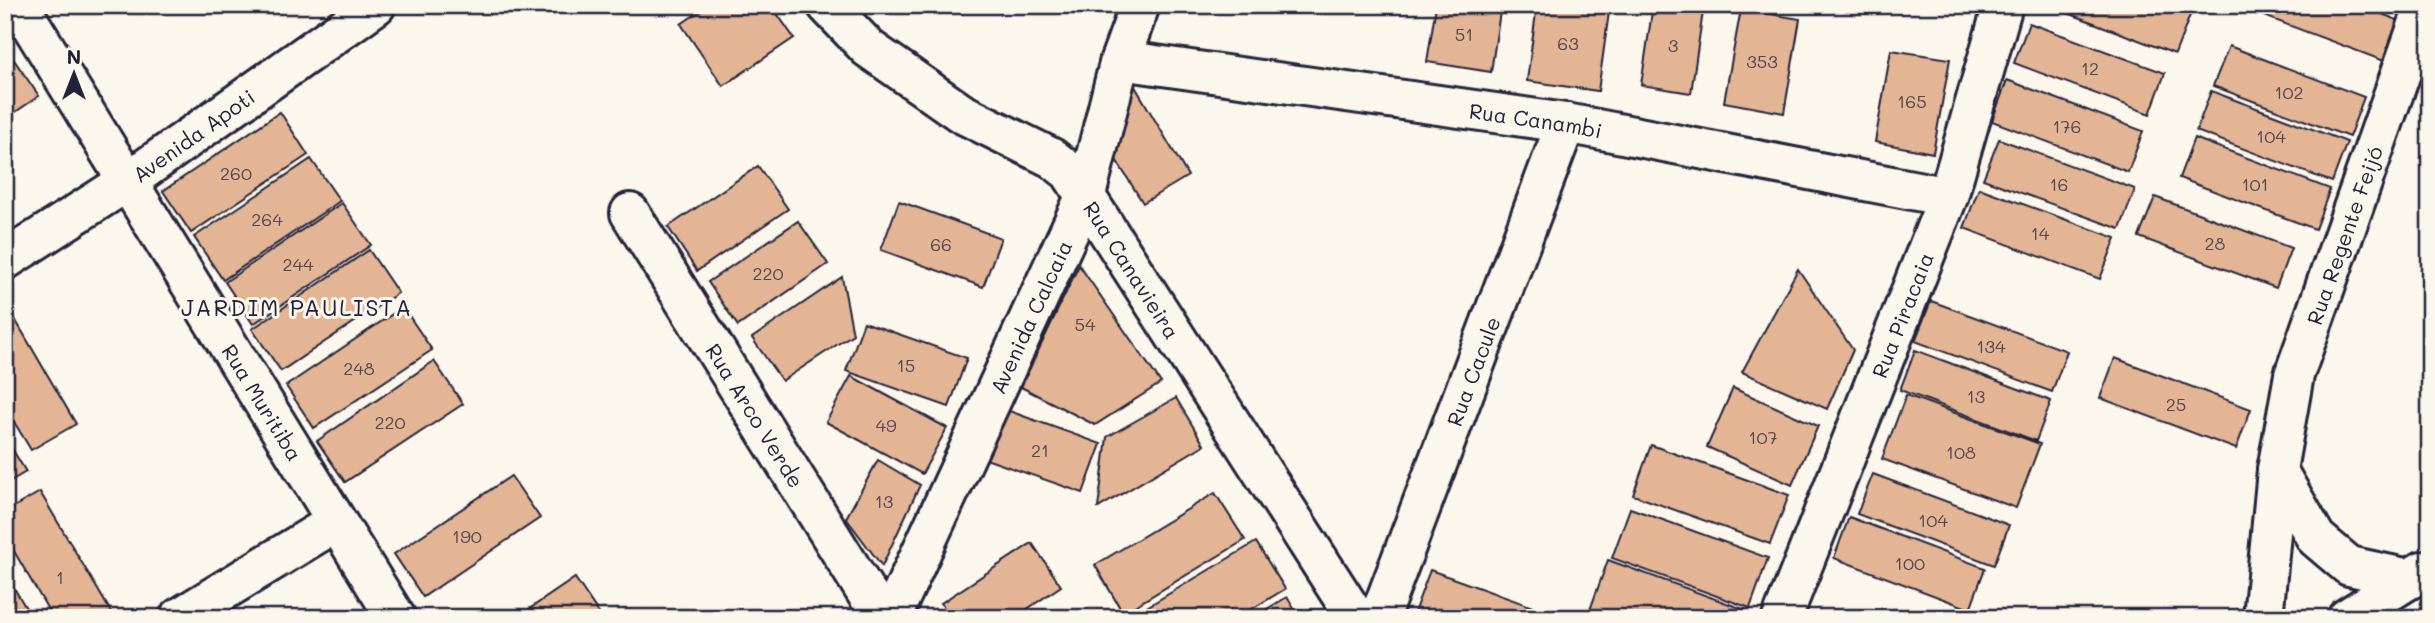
<svg xmlns="http://www.w3.org/2000/svg" width="2435" height="623" font-family="Mali,sans-serif">
	<style>
		.building { fill: #e4b595; stroke: #22223b; stroke-width: 2 }
		.lines { fill: none; stroke-linecap: round; stroke-linejoin: round }
		.street-casing { stroke: #22223b; stroke-width: 44 }
		.highway-casing { stroke: #22223b; stroke-width: 44 }
		.street { stroke: #fbf7ec; stroke-width: 38 }
		.highway { stroke: #fbf7ec; stroke-width: 38 }
		.labels { text-anchor: middle; dominant-baseline: central; stroke-width: 6; stroke-linejoin: round; paint-order: stroke }
		.number-label { font-size: 18px; fill: #524752 }
		.street-label { font-size: 21px; fill: #22223b; stroke: #fbf7ec }
		.neighbourhood-label { font-size: 23px; letter-spacing: 2px; fill: #22223b; stroke: #fbf7ec }
	</style>
	<rect width="100%" height="100%" fill="#fbf7ec"/>
	<filter id="ink" filterUnits="userSpaceOnUse"><feTurbulence type="fractalNoise" baseFrequency=".0143" numOctaves="2"/><feDisplacementMap in="SourceGraphic" scale="14" xChannelSelector="R" yChannelSelector="G"/><feConvolveMatrix kernelMatrix="1 2 1 2 8 2 1 2 1" color-interpolation-filters="sRGB"/></filter>
	<g filter="url(#ink)">
		<g class="building">
			<path d="M 709,5 L 771,5 L 794,38 L 723,86 L 681,24 Z"/>
			<path d="M 1436,5 L 1501,5 L 1491,72 L 1427,62 Z"/>
			<path d="M 1537,5 L 1610,5 L 1598,91 L 1527,81 Z"/>
			<path d="M 1653,5 L 1704,5 L 1691,93 L 1641,85 Z"/>
			<path d="M 2047,5 L 2194,5 L 2175,54 Z"/>
			<path d="M 2250,5 L 2359,5 L 2400,21 L 2384,61 L 2248,10 Z"/>
			<path d="M 1741,9 L 1800,19 L 1784,113 L 1724,102 Z"/>
			<path d="M 2029,23 L 2165,73 L 2150,114 L 2014,63 Z"/>
			<path d="M 2229,46 L 2364,97 L 2349,137 L 2213,86 Z"/>
			<path d="M 1891,50 L 1950,59 L 1933,153 L 1875,142 Z"/>
			<path d="M 10,54 L 39,96 L 5,119 L 5,57 Z"/>
			<path d="M 2007,80 L 2143,131 L 2128,172 L 1992,121 Z"/>
			<path d="M 1133,83 L 1188,176 L 1143,203 L 1113,155 Z"/>
			<path d="M 2211,91 L 2347,142 L 2332,182 L 2196,131 Z"/>
			<path d="M 280,112 L 308,155 L 191,233 L 163,191 Z"/>
			<path d="M 2194,138 L 2330,189 L 2315,229 L 2179,178 Z"/>
			<path d="M 1999,139 L 2135,189 L 2120,229 L 1983,179 Z"/>
			<path d="M 311,159 L 340,201 L 223,280 L 194,237 Z"/>
			<path d="M 758,166 L 788,209 L 697,271 L 668,227 Z"/>
			<path d="M 1979,188 L 2116,238 L 2100,279 L 1964,228 Z"/>
			<path d="M 2155,197 L 2291,248 L 2276,288 L 2139,237 Z"/>
			<path d="M 899,201 L 1001,238 L 983,287 L 881,250 Z"/>
			<path d="M 342,203 L 371,245 L 253,324 L 225,282 Z"/>
			<path d="M 798,221 L 828,264 L 738,326 L 708,282 Z"/>
			<path d="M 369,250 L 398,293 L 281,371 L 252,329 Z"/>
			<path d="M 1079,265 L 1161,383 L 1095,425 L 1021,387 Z"/>
			<path d="M 1798,269 L 1853,350 L 1827,409 L 1742,372 Z"/>
			<path d="M 842,277 L 853,334 L 782,381 L 752,338 Z"/>
			<path d="M 1931,301 L 2067,351 L 2052,392 L 1915,341 Z"/>
			<path d="M 5,302 L 76,424 L 31,450 L 5,407 Z"/>
			<path d="M 403,307 L 432,350 L 314,428 L 286,386 Z"/>
			<path d="M 864,322 L 967,358 L 949,407 L 846,371 Z"/>
			<path d="M 1915,350 L 2051,401 L 2036,441 L 1900,390 Z"/>
			<path d="M 2115,358 L 2251,409 L 2236,449 L 2100,398 Z"/>
			<path d="M 434,361 L 463,404 L 345,482 L 317,441 Z"/>
			<path d="M 851,376 L 947,428 L 922,474 L 826,422 Z"/>
			<path d="M 1733,388 L 1818,426 L 1792,485 L 1707,447 Z"/>
			<path d="M 1906,395 L 2040,444 L 2016,508 L 1882,459 Z"/>
			<path d="M 1176,398 L 1204,445 L 1098,508 L 1107,437 Z"/>
			<path d="M 998,407 L 1101,444 L 1083,493 L 980,457 Z"/>
			<path d="M 5,437 L 26,472 L 5,484 Z"/>
			<path d="M 1651,445 L 1789,495 L 1770,544 L 1633,495 Z"/>
			<path d="M 878,460 L 920,485 L 882,566 L 846,518 Z"/>
			<path d="M 1873,474 L 2009,525 L 1994,565 L 1857,514 Z"/>
			<path d="M 511,476 L 540,518 L 423,597 L 394,554 Z"/>
			<path d="M 40,492 L 114,617 L 53,618 L 5,536 L 5,512 Z"/>
			<path d="M 1215,493 L 1245,540 L 1123,613 L 1095,565 Z"/>
			<path d="M 1630,508 L 1768,558 L 1750,608 L 1612,558 Z"/>
			<path d="M 1849,517 L 1985,568 L 1970,609 L 1834,558 Z"/>
			<path d="M 1256,542 L 1285,589 L 1237,618 L 1138,618 L 1135,614 Z"/>
			<path d="M 1032,543 L 1061,586 L 1014,618 L 951,618 L 941,603 Z"/>
			<path d="M 1608,560 L 1746,610 L 1743,618 L 1613,618 L 1590,610 Z"/>
			<path d="M 1430,570 L 1563,618 L 1412,618 Z"/>
			<path d="M 5,573 L 32,618 L 5,618 Z"/>
			<path d="M 575,578 L 602,618 L 516,618 Z"/>
			<path d="M 1287,597 L 1300,618 L 1252,618 Z"/>
		</g>
		<g class="lines">
			<defs>
				<g id="street">
					<path id="s1" d="M 19,5 L 396,618"/>
					<path id="s2" d="M 827,5 L 868,48 L 961,113 L 1052,158 L 1070,172 L 1356,618"/>
					<path id="s3" d="M 1120,60 L 1566,123 L 1948,197"/>
					<path id="s4" d="M 630,213 L 882,618"/>
					<path id="s5" d="M 5,260 L 128,181 L 376,5"/>
					<path id="s6" d="M 2277,470 L 2294,375 L 2425,5"/>
					<path d="M 179,618 L 336,522"/>
					<path id="s7" d="M 891,618 L 1086,195 L 1120,60 L 1140,5"/>
					<path id="s8" d="M 1379,618 L 1566,123"/>
					<path id="s9" d="M 1782,618 L 1948,197 L 2003,5"/>
				</g>
				<g id="highway">
					<path d="M 2263,618 L 2277,470 L 2316,538 L 2349,566 L 2410,579"/>
					<path d="M 2347,618 L 2422,571"/>
				</g>
			</defs>
			<use href="#street" class="street-casing"/>
			<use href="#highway" class="highway-casing"/>
			<use href="#street" class="street"/>
			<use href="#highway" class="highway"/>
		</g>
	</g>
	<g class="labels">
		<g class="number-label">
			<text x="1464" y="34">51</text>
			<text x="1568" y="43">63</text>
			<text x="1673" y="45">3</text>
			<text x="1762" y="61">353</text>
			<text x="2090" y="68">12</text>
			<text x="2289" y="92">102</text>
			<text x="1912" y="101">165</text>
			<text x="2067" y="126">176</text>
			<text x="2271" y="136">104</text>
			<text x="236" y="173">260</text>
			<text x="2059" y="184">16</text>
			<text x="2255" y="184">101</text>
			<text x="267" y="219">264</text>
			<text x="2040" y="233">14</text>
			<text x="2215" y="243">28</text>
			<text x="941" y="244">66</text>
			<text x="298" y="264">244</text>
			<text x="768" y="273">220</text>
			<text x="1085" y="324">54</text>
			<text x="1991" y="346">134</text>
			<text x="906" y="365">15</text>
			<text x="359" y="368">248</text>
			<text x="1976" y="396">13</text>
			<text x="2176" y="404">25</text>
			<text x="390" y="422">220</text>
			<text x="886" y="425">49</text>
			<text x="1763" y="437">107</text>
			<text x="1040" y="450">21</text>
			<text x="1961" y="452">108</text>
			<text x="884" y="501">13</text>
			<text x="1933" y="520">104</text>
			<text x="467" y="536">190</text>
			<text x="1910" y="563">100</text>
			<text x="60" y="577">1</text>
		</g>
		<g class="street-label">
			<text stroke="none"><textPath href="#s3" startOffset="420">Rua Canambi</textPath></text>
			<text stroke="none"><textPath href="#s5" startOffset="226">Avenida Apoti</textPath></text>
			<text stroke="none"><textPath href="#s6" startOffset="245">Rua Regente Feijó</textPath></text>
			<text stroke="none"><textPath href="#s2" startOffset="413">Rua Canavieira</textPath></text>
			<text stroke="none"><textPath href="#s9" startOffset="326">Rua Piracaia</textPath></text>
			<text stroke="none"><textPath href="#s7" startOffset="332">Avenida Calcaia</textPath></text>
			<text stroke="none"><textPath href="#s8" startOffset="264">Rua Cacule</textPath></text>
			<text stroke="none"><textPath href="#s1" startOffset="466">Rua Muritiba</textPath></text>
			<text stroke="none"><textPath href="#s4" startOffset="238">Rua Arco Verde</textPath></text>
		</g>
		<g class="neighbourhood-label">
			<text x="297" y="307">JARDIM PAULISTA</text>
		</g>
	</g>
	<rect width="2435" height="623" fill="none" stroke="#fbf7ec" stroke-width="28"/>
	<rect x="14" y="14" width="2407" height="595" fill="none" stroke="#22223b" stroke-width="2.5" filter="url(#ink)"/>
	<g transform="translate(74 74)" stroke="#fbf7ec" stroke-width="5" paint-order="stroke">
	<path d="M0-5L12 26L0 18L-12 26Z" fill="#22223b"/>
	<text y="-10" font-size="19" font-weight="bold" text-anchor="middle" fill="#22223b">N</text>
	</g>
</svg>
